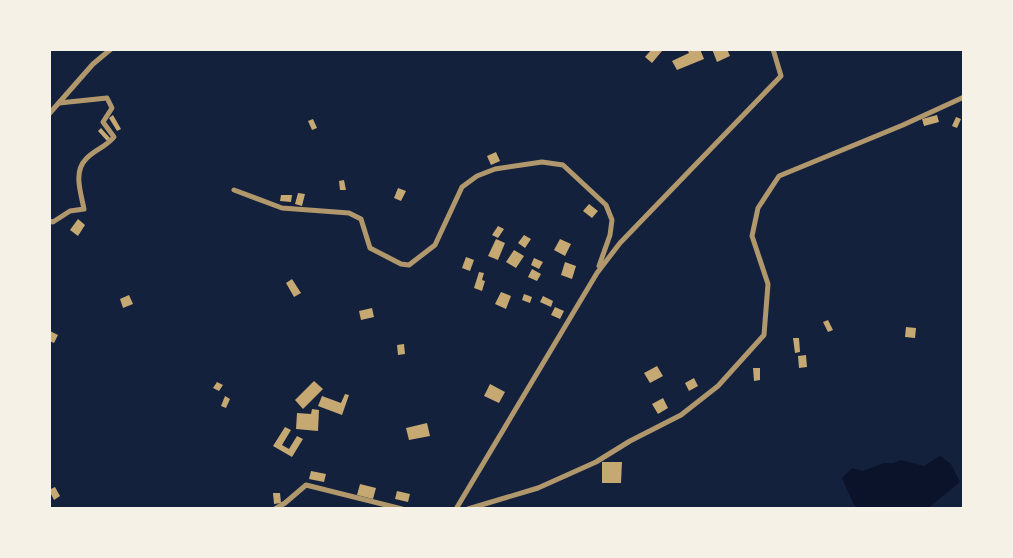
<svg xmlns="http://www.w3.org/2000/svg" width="1013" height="558" font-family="'IBM Plex Sans',sans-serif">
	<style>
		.water { fill: #0b132b }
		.building { fill: #c6a872 }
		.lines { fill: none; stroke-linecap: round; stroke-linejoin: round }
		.minor { stroke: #b1986c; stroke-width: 5 }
	</style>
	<rect width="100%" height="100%" fill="#14213d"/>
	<path class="water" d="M 940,456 L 951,464 L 960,482 L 927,509 L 858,509 L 853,503 L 842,478 L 852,468 L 863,471 L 884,463 L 893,463 L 901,460 L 924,466 Z"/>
	<g class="building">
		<path d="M 652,49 L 659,49 L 662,51 L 652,63 L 645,57 Z"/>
		<path d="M 693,49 L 700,49 L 704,59 L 677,70 L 672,61 L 689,53 L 688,51 Z"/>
		<path d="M 712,49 L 727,49 L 730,56 L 717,62 Z"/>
		<path d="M 113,115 L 121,129 L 117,131 L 109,118 Z"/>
		<path d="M 937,115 L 939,122 L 924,126 L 922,119 Z"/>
		<path d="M 956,117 L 961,119 L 957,128 L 952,126 Z"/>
		<path d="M 313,119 L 317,128 L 312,130 L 308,121 Z"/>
		<path d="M 101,128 L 110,138 L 107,141 L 98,131 Z"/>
		<path d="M 496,152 L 500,161 L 491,165 L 487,156 Z"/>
		<path d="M 344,180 L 346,190 L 340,190 L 339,181 Z"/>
		<path d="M 398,188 L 406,191 L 401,201 L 394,198 Z"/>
		<path d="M 298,193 L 305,194 L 302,206 L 295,204 Z"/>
		<path d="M 281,195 L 292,195 L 291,202 L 280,201 Z"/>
		<path d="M 589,204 L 598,211 L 592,218 L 583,211 Z"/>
		<path d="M 78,219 L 85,225 L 78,236 L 70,230 Z"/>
		<path d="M 498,226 L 504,229 L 498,238 L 492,235 Z"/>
		<path d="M 524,235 L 531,239 L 525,248 L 518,243 Z"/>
		<path d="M 496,239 L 505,243 L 498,260 L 488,256 Z"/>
		<path d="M 560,239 L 571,244 L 565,256 L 554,250 Z"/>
		<path d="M 514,250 L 524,256 L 516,268 L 506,262 Z"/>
		<path d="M 466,257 L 474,260 L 470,271 L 462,268 Z"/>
		<path d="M 534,258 L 543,262 L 539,269 L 531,265 Z"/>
		<path d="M 565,262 L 576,266 L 572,279 L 561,275 Z"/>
		<path d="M 532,269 L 541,274 L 537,281 L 528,277 Z"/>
		<path d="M 479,272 L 484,273 L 482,280 L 485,281 L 482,291 L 474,288 Z"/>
		<path d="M 292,279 L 301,293 L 294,297 L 286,283 Z"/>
		<path d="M 501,292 L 511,296 L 506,309 L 495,304 Z"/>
		<path d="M 524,294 L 532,297 L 530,303 L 522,300 Z"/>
		<path d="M 129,295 L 133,304 L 123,308 L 120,299 Z"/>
		<path d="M 543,296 L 553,301 L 551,307 L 540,302 Z"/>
		<path d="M 555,307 L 564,311 L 560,319 L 551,315 Z"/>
		<path d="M 372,308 L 374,317 L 361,320 L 359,311 Z"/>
		<path d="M 828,320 L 833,330 L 828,332 L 823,322 Z"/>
		<path d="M 906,327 L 916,328 L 915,338 L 905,337 Z"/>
		<path d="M 50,331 L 58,335 L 54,343 L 49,341 Z"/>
		<path d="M 793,338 L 799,338 L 800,352 L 795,353 Z"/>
		<path d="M 404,344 L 405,354 L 398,355 L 397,345 Z"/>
		<path d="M 806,355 L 807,367 L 799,368 L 798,356 Z"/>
		<path d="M 657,366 L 663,376 L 650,383 L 644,373 Z"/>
		<path d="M 753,368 L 760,368 L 760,380 L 754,381 Z"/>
		<path d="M 694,378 L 698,386 L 689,391 L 685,383 Z"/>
		<path d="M 314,381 L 323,389 L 303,409 L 295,400 Z"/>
		<path d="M 217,382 L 223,385 L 219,391 L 213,388 Z"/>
		<path d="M 490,384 L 505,392 L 499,403 L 484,396 Z"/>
		<path d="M 345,394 L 349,395 L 342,415 L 318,406 L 322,396 L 341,403 Z"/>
		<path d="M 225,396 L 230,399 L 226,408 L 221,406 Z"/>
		<path d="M 663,398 L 668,408 L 658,414 L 652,404 Z"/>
		<path d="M 312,409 L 319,410 L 318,431 L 296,429 L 297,413 L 311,414 Z"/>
		<path d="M 427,423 L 430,436 L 409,440 L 406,428 Z"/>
		<path d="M 285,427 L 291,430 L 282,445 L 289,449 L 297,436 L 303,439 L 292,457 L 273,446 Z"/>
		<path d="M 602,462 L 622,462 L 621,483 L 602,483 Z"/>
		<path d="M 311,471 L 326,474 L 324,482 L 309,479 Z"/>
		<path d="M 360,484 L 376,488 L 373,499 L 357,495 Z"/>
		<path d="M 55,487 L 60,496 L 54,500 L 49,490 Z"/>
		<path d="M 397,491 L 410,494 L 408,502 L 395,499 Z"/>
		<path d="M 273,493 L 280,493 L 281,503 L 274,504 Z"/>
	</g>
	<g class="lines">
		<g class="minor">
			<path d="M 49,114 L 93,64 L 111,49"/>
			<path d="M 234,190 L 282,208 L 349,213 L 361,219 L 370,248 L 401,264 L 409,265 L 435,245 L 462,187 L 477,176 L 495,169 L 542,162 L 563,165 L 606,205 L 612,220 L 610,235 L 599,266"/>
			<path d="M 49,221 L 53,222 L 70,211 L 84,209 C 81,193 73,172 86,159 C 94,150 106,147 114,137 L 103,122 L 112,108 L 107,98 L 59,103"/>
			<path d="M 275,509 L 285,503 L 306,485 L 402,509"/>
			<path d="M 456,509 L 597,273 L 620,243 L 781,76 L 773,49"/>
			<path d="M 468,509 L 538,488 L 596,462 L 630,441 L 681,415 L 718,386 L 764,335 L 768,284 L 752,236 L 758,208 L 779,176 L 903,125 L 964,97"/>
		</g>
	</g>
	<rect width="1013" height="558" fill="none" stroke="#f6f1e7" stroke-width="102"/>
</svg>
